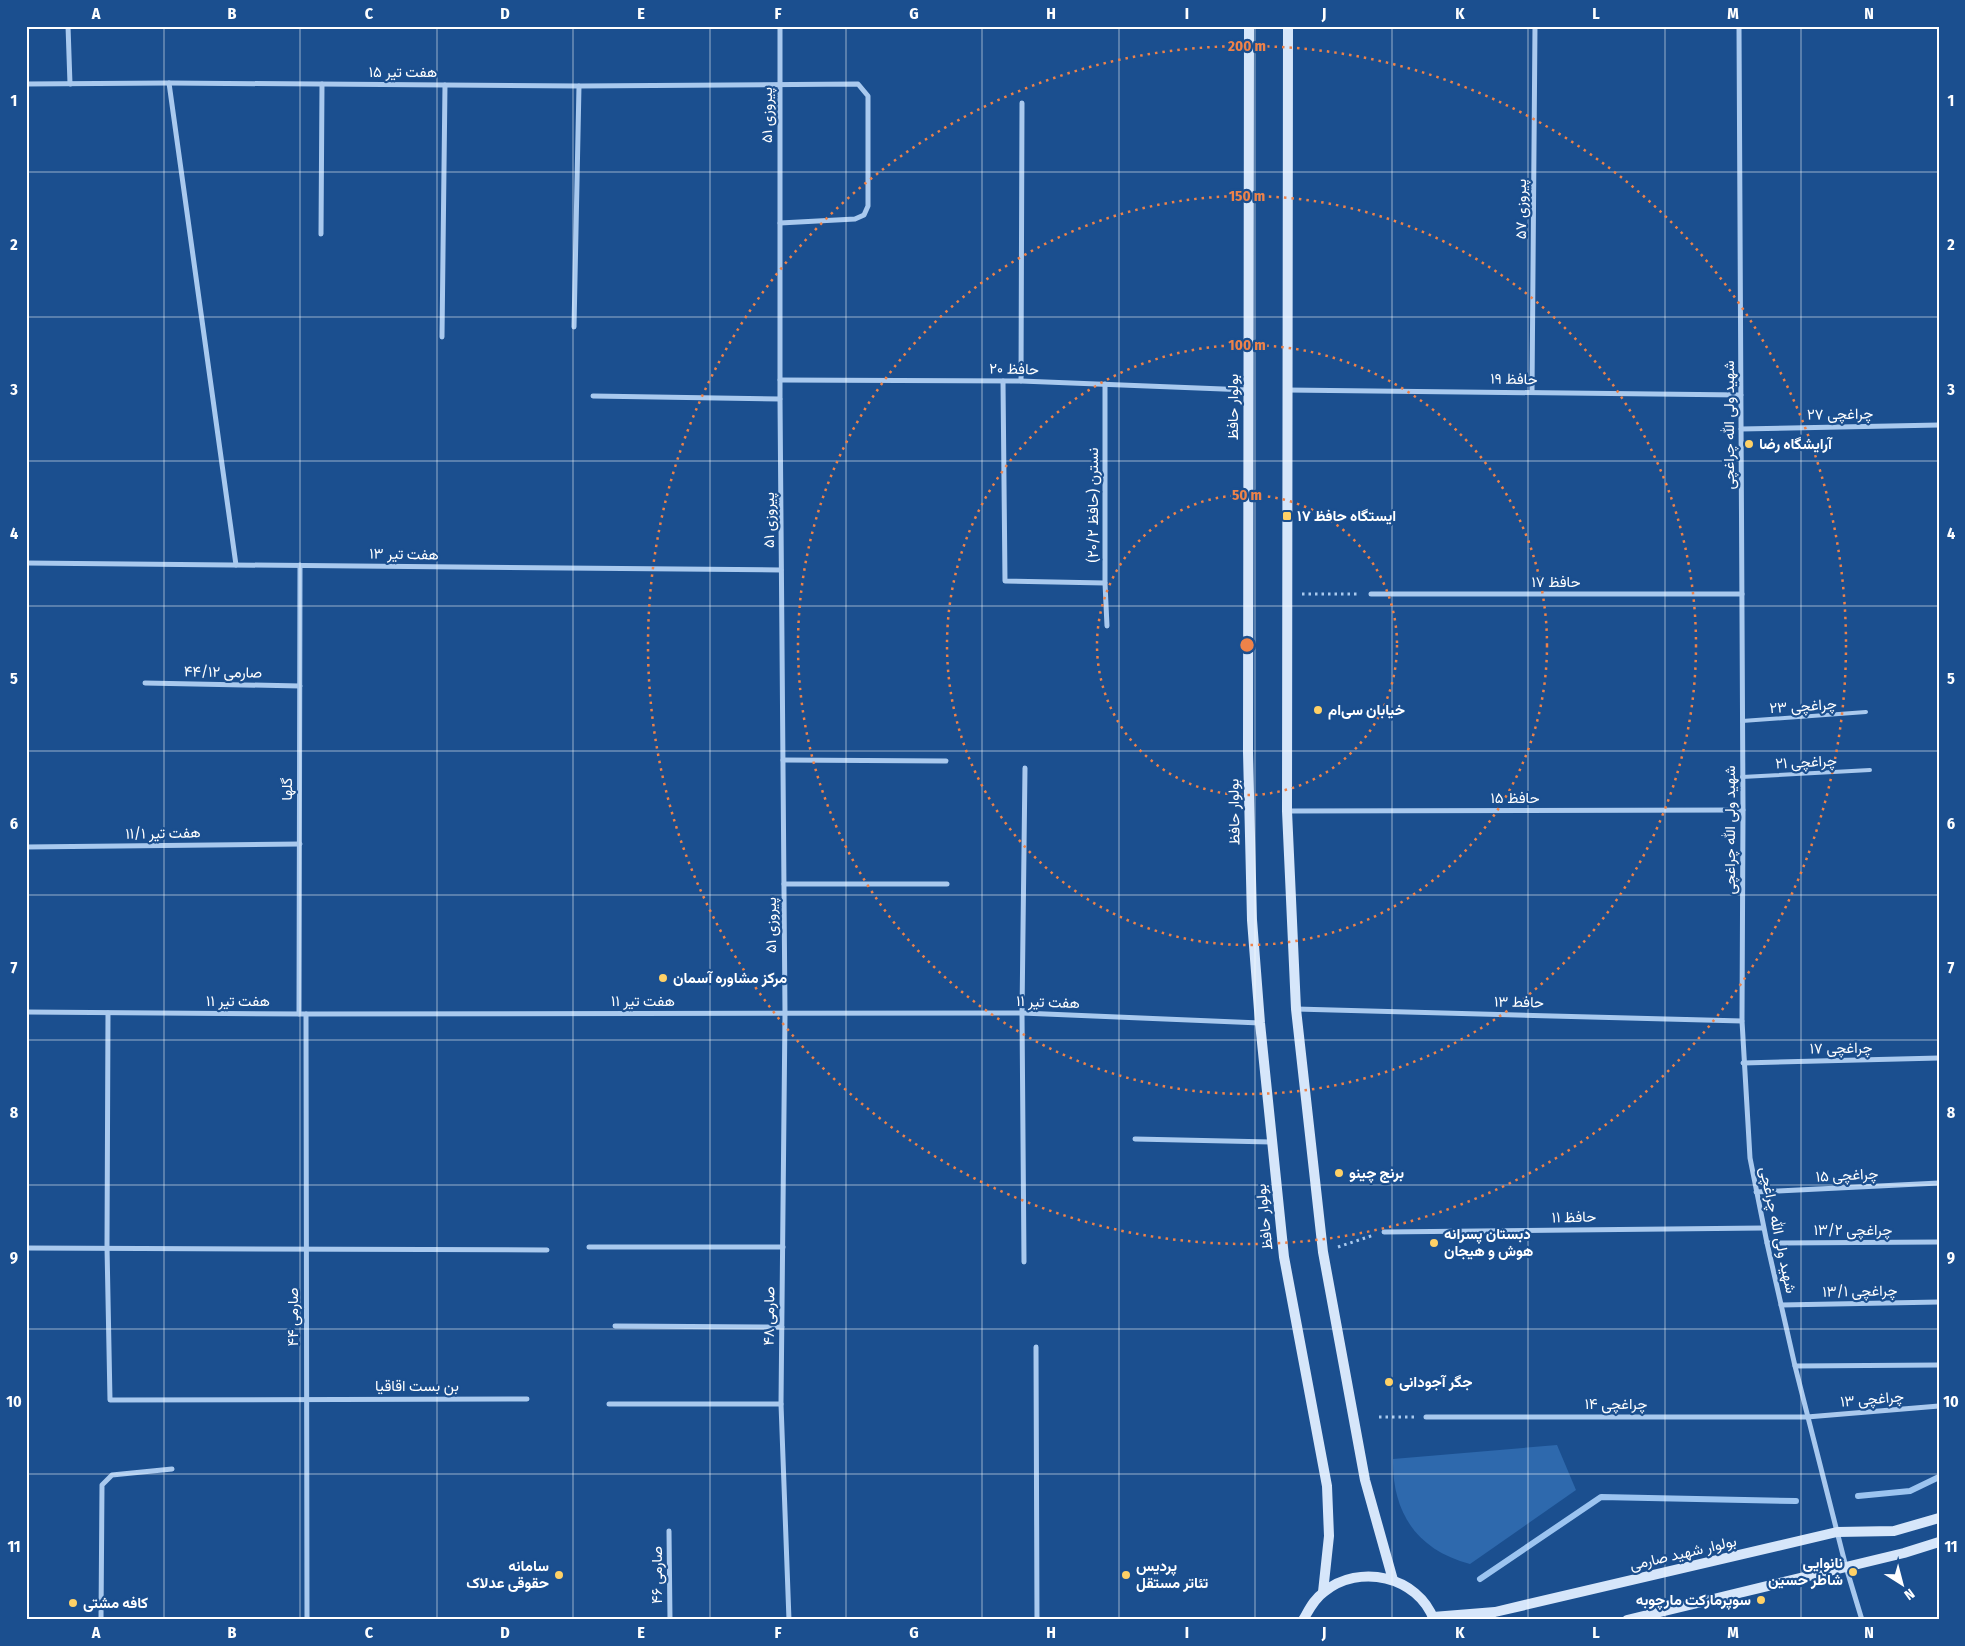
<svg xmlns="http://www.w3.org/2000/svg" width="1965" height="1646" font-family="'Fira Sans Condensed',Vazirmatn,sans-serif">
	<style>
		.green { fill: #2e69ad }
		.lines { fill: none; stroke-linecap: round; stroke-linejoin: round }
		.stream { stroke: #9cc4f0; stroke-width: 6 }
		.path { stroke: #a9c9ee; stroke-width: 3; stroke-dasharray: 2.5 4; stroke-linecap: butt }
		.lane { stroke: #a9c9ee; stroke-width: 4 }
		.street { stroke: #a9c9ee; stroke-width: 5 }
		.secondary { stroke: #d6e6fa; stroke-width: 10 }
		.grid { fill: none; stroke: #fff; stroke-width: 1; stroke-opacity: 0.55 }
		.ring { fill: none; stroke: #ee8249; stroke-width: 2.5; stroke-dasharray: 2.5 5 }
		.poi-dot { fill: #ffd166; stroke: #1b4f8f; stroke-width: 2 }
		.labels { text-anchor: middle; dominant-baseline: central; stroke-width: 4.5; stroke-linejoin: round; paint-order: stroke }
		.street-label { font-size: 15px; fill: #fff; stroke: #1b4f8f }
		.poi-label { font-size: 15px; font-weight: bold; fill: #fff; stroke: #1b4f8f; text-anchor: start }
		.centre { fill: #ee8249; stroke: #1b4f8f; stroke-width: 2.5 }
		.ring-label { font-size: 15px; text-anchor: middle; font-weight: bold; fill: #ee8249; stroke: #1b4f8f; stroke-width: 4.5; stroke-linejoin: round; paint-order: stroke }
		.neatline { fill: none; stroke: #fff; stroke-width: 2 }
		.grid-label { font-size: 16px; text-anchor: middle; font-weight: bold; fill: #fff }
	</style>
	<rect width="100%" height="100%" fill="#1b4f8f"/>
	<path class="green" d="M 1557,1445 L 1576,1490 L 1470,1564 C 1417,1550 1392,1513 1393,1459 Z"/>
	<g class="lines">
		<g class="stream">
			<path d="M 1858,1496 L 1910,1491 L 1939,1477"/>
			<path d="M 1480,1579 L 1601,1497 L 1796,1501"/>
		</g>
		<g class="path">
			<path d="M 1302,594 L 1360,594"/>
			<path d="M 1338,1247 L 1374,1235"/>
			<path d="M 1379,1417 L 1415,1417"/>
		</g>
		<g class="lane">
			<path d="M 1742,721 L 1866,712"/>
			<path d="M 1742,777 L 1870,770"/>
		</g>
		<g class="street">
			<path d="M 68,26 L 70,84"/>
			<path d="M 780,26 L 780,399 L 785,1013 L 781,1404 L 789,1620"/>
			<path d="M 1739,26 L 1743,810 L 1742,1021 L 1750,1158 L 1767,1243 L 1795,1366 L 1846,1567 L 1862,1620"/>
			<path d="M 169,83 L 236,565"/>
			<path d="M 26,84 L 169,83 L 579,86 L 858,84 L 868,96 L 868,206 L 864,215 L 855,219 L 780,223"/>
			<path d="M 321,234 L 322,84"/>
			<path d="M 574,327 L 579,86"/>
			<path d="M 442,337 L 445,85"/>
			<path d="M 780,380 L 1021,381 L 1248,390"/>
			<path d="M 1003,381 L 1005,581 L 1105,583"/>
			<path d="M 1021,381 L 1022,103"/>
			<path d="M 1105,384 L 1105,583 L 1107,626"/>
			<path d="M 1287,390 L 1741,395"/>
			<path d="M 1532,392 L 1535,26"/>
			<path d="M 593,396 L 780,399"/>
			<path d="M 1741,429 L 1939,425"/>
			<path d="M 26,563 L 781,570"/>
			<path d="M 1371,594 L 1742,594"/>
			<path d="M 145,683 L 300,686"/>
			<path d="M 783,760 L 946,761"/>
			<path d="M 1287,811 L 1743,810"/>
			<path d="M 26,847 L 300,844"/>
			<path d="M 784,884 L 947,884"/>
			<path d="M 1296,1009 L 1742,1021"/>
			<path d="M 26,1012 L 306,1014 L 1022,1013 L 1260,1023"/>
			<path d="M 108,1013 L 107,1247 L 110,1400 L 527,1399"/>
			<path d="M 299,1014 L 300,565"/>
			<path d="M 306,1014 L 307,1620"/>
			<path d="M 1743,1063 L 1939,1058"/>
			<path d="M 1135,1139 L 1271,1142"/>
			<path d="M 1756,1192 L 1939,1183"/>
			<path d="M 1384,1232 L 1763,1228"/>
			<path d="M 1767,1243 L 1939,1242"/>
			<path d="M 589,1247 L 783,1247"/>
			<path d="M 26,1248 L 547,1250"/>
			<path d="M 1024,1262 L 1022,1013 L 1025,768"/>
			<path d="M 1781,1305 L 1939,1302"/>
			<path d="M 615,1326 L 782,1327"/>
			<path d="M 1036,1347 L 1037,1620"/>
			<path d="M 1795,1366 L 1939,1365"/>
			<path d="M 609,1404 L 781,1404"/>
			<path d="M 1426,1417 L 1807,1417 L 1939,1406"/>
			<path d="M 669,1531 L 670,1620"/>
			<path d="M 101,1620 L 102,1485 L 112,1475 L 172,1469"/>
		</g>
		<g class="secondary">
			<path d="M 1249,26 L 1248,752 L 1252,920 L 1260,1023 L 1284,1257 L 1327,1486 L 1329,1536 L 1323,1592"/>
			<path d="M 1288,26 L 1287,811 L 1296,1009 L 1323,1252 L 1365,1480 L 1393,1580"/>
			<path d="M 1433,1617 L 1495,1612 L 1837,1532 L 1894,1531 L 1939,1518"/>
			<path d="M 1303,1620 C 1309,1610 1314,1599 1324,1592 C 1359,1563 1418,1576 1434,1620"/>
			<path d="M 1627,1620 L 1904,1553 L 1939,1542"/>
		</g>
	</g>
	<path class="grid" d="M 164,26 L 164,1620M 300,26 L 300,1620M 437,26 L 437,1620M 573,26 L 573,1620M 710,26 L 710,1620M 846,26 L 846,1620M 982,26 L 982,1620M 1119,26 L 1119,1620M 1255,26 L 1255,1620M 1392,26 L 1392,1620M 1528,26 L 1528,1620M 1665,26 L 1665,1620M 1801,26 L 1801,1620M 26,172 L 1939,172M 26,317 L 1939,317M 26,461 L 1939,461M 26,606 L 1939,606M 26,751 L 1939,751M 26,895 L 1939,895M 26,1040 L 1939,1040M 26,1185 L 1939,1185M 26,1329 L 1939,1329M 26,1474 L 1939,1474"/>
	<g class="ring">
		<circle cx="1247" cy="645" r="150"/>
		<circle cx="1247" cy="645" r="300"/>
		<circle cx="1247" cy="645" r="449"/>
		<circle cx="1247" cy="645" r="599"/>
	</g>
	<g class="poi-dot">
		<circle cx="1749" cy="444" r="5"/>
		<rect x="1282" y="511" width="10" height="10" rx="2.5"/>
		<circle cx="1318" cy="710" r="5"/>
		<circle cx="663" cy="978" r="5"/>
		<circle cx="1339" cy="1173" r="5"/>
		<circle cx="1434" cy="1243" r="5"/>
		<circle cx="1389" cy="1382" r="5"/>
		<circle cx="1853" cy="1572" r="5"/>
		<circle cx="559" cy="1575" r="5"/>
		<circle cx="1126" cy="1575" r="5"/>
		<circle cx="1761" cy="1600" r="5"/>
		<circle cx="73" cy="1603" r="5"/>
	</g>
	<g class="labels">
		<g class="street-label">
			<text x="403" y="72">هفت تیر ۱۵</text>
			<text transform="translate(767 115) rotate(-90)">پیروزی ۵۱</text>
			<text transform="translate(1521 209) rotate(-90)">پیروزی ۵۷</text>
			<text transform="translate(1014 369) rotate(1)">حافظ ۲۰</text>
			<text transform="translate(1514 379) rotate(1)">حافظ ۱۹</text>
			<text transform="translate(1233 407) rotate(-90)">بولوار حافظ</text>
			<text transform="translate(1840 414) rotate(-1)">چراغچی ۲۷</text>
			<text transform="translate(1729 425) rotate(-90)">شهید ولی الله چراغچی</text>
			<text transform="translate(1093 505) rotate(-90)">نسترن (حافظ ۲۰/۲)</text>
			<text transform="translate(769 520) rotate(-90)">پیروزی ۵۱</text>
			<text transform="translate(404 554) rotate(1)">هفت تیر ۱۳</text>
			<text x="1556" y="582">حافظ ۱۷</text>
			<text transform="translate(223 672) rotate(1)">صارمی ۴۴/۱۲</text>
			<text transform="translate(1803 706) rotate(-4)">چراغچی ۲۳</text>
			<text transform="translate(1806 762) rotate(-3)">چراغچی ۲۱</text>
			<text transform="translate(287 789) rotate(-90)">گلها</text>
			<text x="1515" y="798">حافظ ۱۵</text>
			<text transform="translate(1234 812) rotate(-91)">بولوار حافظ</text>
			<text transform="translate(1730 830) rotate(-90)">شهید ولی الله چراغچی</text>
			<text transform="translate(163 833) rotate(-1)">هفت تیر ۱۱/۱</text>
			<text transform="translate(771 925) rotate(-90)">پیروزی ۵۱</text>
			<text x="238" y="1001">هفت تیر ۱۱</text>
			<text x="643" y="1001">هفت تیر ۱۱</text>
			<text transform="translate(1048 1002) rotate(2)">هفت تیر ۱۱</text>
			<text transform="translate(1519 1002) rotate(1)">حافط ۱۳</text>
			<text transform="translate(1841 1048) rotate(-1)">چراغچی ۱۷</text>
			<text transform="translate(1847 1175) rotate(-3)">چراغچی ۱۵</text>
			<text transform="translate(1264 1217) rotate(-96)">بولوار حافظ</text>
			<text transform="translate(1574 1217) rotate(-1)">حافظ ۱۱</text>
			<text transform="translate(1778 1230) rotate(78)">شهید ولی الله چراغچی</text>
			<text x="1853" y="1230">چراغچی ۱۳/۲</text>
			<text transform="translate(1860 1291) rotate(-1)">چراغچی ۱۳/۱</text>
			<text transform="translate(769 1316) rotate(-89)">صارمی ۴۸</text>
			<text transform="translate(293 1317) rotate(-90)">صارمی ۴۴</text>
			<text x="417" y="1386">بن بست اقاقیا</text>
			<text transform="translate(1872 1399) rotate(-5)">چراغچی ۱۳</text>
			<text x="1616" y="1404">چراغچی ۱۴</text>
			<text transform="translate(1683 1553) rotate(-13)">بولوار شهید صارمی</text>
			<text transform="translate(657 1575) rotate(-90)">صارمی ۴۶</text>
		</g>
		<g class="poi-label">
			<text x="1759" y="444">آرایشگاه رضا</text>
			<text x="1297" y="516">ایستگاه حافظ ۱۷</text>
			<text x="1328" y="710">خیابان سی‌ام</text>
			<text x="673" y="978">مرکز مشاوره آسمان</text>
			<text x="1349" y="1173">برنج چینو</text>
			<text x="1444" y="1234">دبستان پسرانه<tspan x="1444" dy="17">هوش و هیجان</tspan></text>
			<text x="1399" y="1382">جگر آجودانی</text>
			<text x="1843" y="1563" text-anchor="end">نانوایی<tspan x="1843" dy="17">شاطر حسین</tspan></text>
			<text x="549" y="1566" text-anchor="end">سامانه<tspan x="549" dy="17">حقوقی عدلاک</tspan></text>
			<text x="1136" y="1566">پردیس<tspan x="1136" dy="17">تئاتر مستقل</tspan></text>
			<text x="1751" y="1600" text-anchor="end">سوپرمارکت مارچوبه</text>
			<text x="83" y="1603">کافه مشتی</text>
		</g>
	</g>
	<circle cx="1247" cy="645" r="8" class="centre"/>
	<g class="ring-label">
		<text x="1247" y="51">200 m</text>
		<text x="1247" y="201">150 m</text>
		<text x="1247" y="350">100 m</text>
		<text x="1247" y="500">50 m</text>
	</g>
	<rect width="1965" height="1646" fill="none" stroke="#1b4f8f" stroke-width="55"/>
	<g transform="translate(1902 1584) rotate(144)" stroke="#1b4f8f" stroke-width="4" paint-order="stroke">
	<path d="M0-4L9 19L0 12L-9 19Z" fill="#ffffff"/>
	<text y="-8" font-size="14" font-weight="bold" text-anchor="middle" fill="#ffffff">N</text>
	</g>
	<rect x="28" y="28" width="1910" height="1590" class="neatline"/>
	<g class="grid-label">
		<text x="96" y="19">A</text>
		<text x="232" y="19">B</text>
		<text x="369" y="19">C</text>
		<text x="505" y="19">D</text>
		<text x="641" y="19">E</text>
		<text x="778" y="19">F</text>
		<text x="914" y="19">G</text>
		<text x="1051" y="19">H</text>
		<text x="1187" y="19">I</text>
		<text x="1324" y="19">J</text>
		<text x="1460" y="19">K</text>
		<text x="1596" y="19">L</text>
		<text x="1733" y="19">M</text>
		<text x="1869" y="19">N</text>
		<text x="14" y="106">1</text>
		<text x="1951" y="106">1</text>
		<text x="14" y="250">2</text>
		<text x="1951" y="250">2</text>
		<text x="14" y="395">3</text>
		<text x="1951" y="395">3</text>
		<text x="14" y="539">4</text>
		<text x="1951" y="539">4</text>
		<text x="14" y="684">5</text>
		<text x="1951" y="684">5</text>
		<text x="14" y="829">6</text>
		<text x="1951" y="829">6</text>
		<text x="14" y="973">7</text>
		<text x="1951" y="973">7</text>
		<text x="14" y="1118">8</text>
		<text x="1951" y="1118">8</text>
		<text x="14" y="1263">9</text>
		<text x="1951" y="1263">9</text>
		<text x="14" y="1407">10</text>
		<text x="1951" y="1407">10</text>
		<text x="14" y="1552">11</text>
		<text x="1951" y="1552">11</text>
		<text x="96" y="1638">A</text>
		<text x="232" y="1638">B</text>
		<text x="369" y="1638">C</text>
		<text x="505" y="1638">D</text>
		<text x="641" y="1638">E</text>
		<text x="778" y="1638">F</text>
		<text x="914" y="1638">G</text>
		<text x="1051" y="1638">H</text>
		<text x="1187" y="1638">I</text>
		<text x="1324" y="1638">J</text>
		<text x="1460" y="1638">K</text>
		<text x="1596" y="1638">L</text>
		<text x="1733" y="1638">M</text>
		<text x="1869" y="1638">N</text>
	</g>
</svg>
